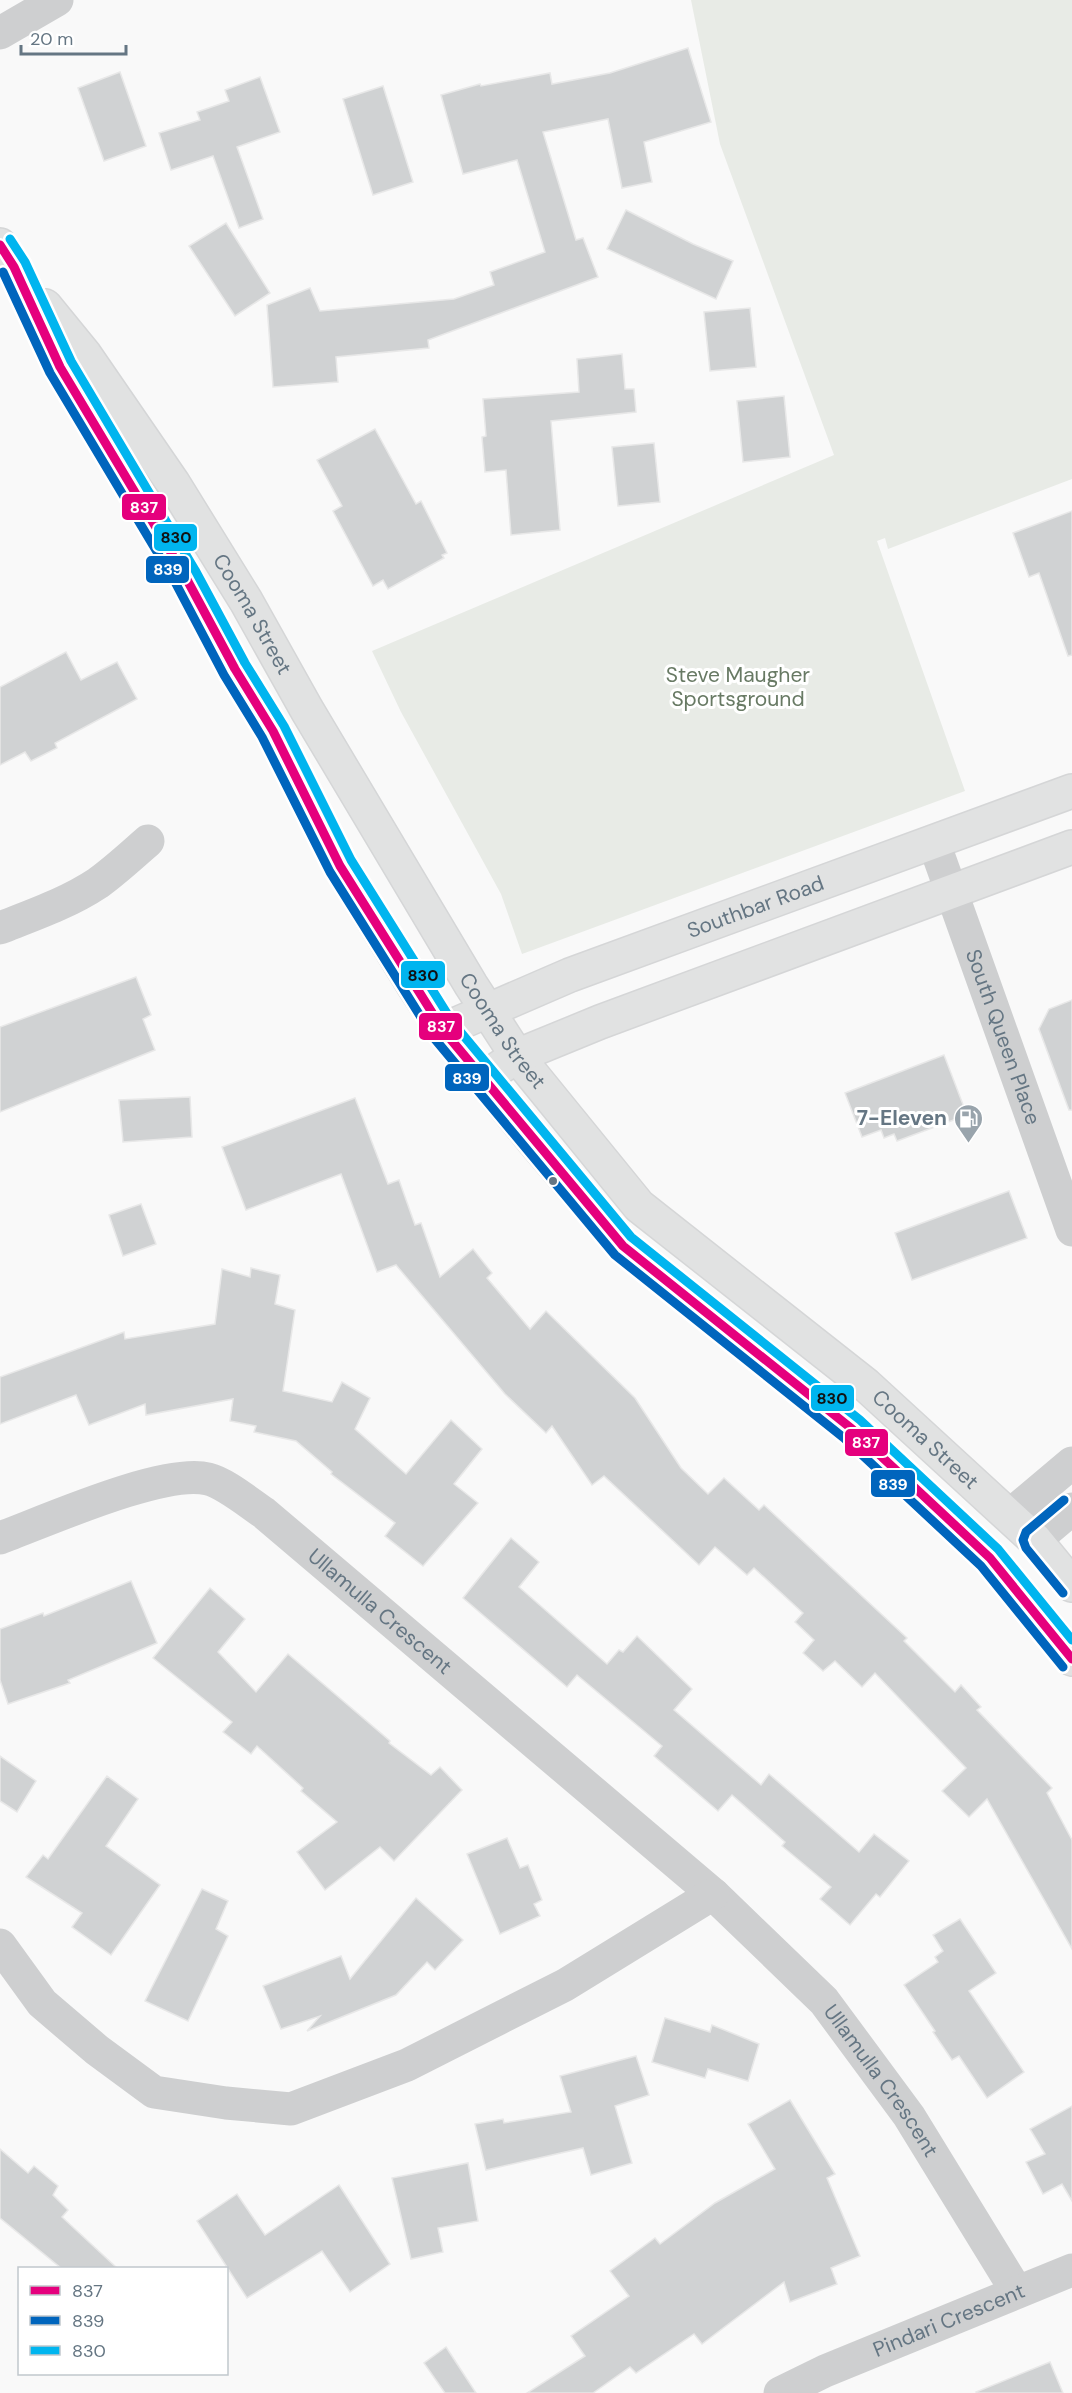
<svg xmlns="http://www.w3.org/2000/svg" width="1072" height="2393" font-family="'DM Sans',sans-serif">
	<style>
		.green { fill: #e8ebe6 }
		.building { fill: #d0d2d3; stroke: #e8e8e8; stroke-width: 1.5 }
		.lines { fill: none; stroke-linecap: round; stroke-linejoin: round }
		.major-casing { stroke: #d5d6d7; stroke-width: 36 }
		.minor { stroke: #cecfd0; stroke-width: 33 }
		.major { stroke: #e1e2e2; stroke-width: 33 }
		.bus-1-casing { stroke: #fff; stroke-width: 14 }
		.bus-2-casing { stroke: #fff; stroke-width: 14 }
		.bus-3-casing { stroke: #fff; stroke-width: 14 }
		.bus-1 { stroke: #e5007d; stroke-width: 9 }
		.bus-2 { stroke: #0065bd; stroke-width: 9 }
		.bus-3 { stroke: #00b5ef; stroke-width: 9 }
		.bus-dot { fill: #657683; stroke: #fff; stroke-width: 2 }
		.labels { text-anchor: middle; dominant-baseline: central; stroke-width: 6; stroke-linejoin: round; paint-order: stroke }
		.street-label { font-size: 21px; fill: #657683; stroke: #fff }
		.park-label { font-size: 21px; fill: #687a64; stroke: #fff }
		.poi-label { font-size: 21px; font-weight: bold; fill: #657683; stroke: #fff; text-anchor: end }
		.line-badge { stroke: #fff; stroke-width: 2 }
		.badge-label { font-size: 16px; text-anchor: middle; font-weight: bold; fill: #fff }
		.pale-badge-label { font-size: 16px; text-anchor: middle; font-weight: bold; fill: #111 }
	</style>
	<rect width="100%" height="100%" fill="#f9f9f9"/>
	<path class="green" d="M 691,0 L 1072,0 L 1072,479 L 888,549 L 885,538 L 877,541 L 965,791 L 522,954 L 501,894 L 401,712 L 372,651 L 834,455 L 720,144 Z"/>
	<g class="building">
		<path d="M 688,48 L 711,122 L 644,142 L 652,182 L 622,188 L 608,119 L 543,132 L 576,240 L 583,238 L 598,277 L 428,340 L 429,348 L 336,357 L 338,382 L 273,387 L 267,305 L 310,288 L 320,311 L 454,299 L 494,285 L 490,272 L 545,252 L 517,160 L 463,174 L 441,95 L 480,84 L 481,86 L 550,73 L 552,84 L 610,73 Z"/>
		<path d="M 120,72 L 146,146 L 104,161 L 78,88 Z"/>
		<path d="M 260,77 L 280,132 L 237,147 L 263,219 L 239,228 L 213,156 L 171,170 L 159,133 L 200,120 L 197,112 L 229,101 L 225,90 Z"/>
		<path d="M 383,86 L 413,182 L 373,195 L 343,99 Z"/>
		<path d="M 626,210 L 693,244 L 733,261 L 716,299 L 607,249 Z"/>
		<path d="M 226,223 L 270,293 L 235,316 L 189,246 Z"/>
		<path d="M 750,308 L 756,367 L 710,371 L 704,312 Z"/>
		<path d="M 622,354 L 625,389 L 634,389 L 636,412 L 551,421 L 560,530 L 511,535 L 506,470 L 485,472 L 482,437 L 486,436 L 483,399 L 579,392 L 577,359 Z"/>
		<path d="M 784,396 L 790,457 L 743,462 L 737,401 Z"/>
		<path d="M 375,429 L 416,504 L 421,501 L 447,553 L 442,555 L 444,558 L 388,589 L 383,580 L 373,586 L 333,511 L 342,506 L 317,460 Z"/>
		<path d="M 654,443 L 660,502 L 618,506 L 612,447 Z"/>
		<path d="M 1072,511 L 1072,655 L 1068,656 L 1039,573 L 1029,577 L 1013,533 Z"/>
		<path d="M 66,652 L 81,680 L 117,662 L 137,699 L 55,743 L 57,748 L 31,761 L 25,752 L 0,765 L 0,687 Z"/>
		<path d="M 136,977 L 151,1015 L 143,1019 L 155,1050 L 0,1112 L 0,1027 Z"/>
		<path d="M 1072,1000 L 1072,1110 L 1069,1110 L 1039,1029 L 1049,1009 Z"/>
		<path d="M 944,1055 L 967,1115 L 897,1141 L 894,1134 L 884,1138 L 881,1130 L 862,1137 L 845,1093 Z"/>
		<path d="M 190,1097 L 192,1137 L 123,1142 L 119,1100 Z"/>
		<path d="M 355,1098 L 388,1184 L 399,1180 L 415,1225 L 421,1223 L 440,1277 L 473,1249 L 492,1273 L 487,1278 L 530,1329 L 546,1311 L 635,1398 L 681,1468 L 708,1494 L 724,1478 L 759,1510 L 764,1505 L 907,1638 L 904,1641 L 955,1692 L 961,1685 L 981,1707 L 977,1710 L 1052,1788 L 1047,1793 L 1072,1840 L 1072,1949 L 987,1799 L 969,1817 L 942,1791 L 966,1768 L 875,1673 L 862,1687 L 835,1661 L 823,1671 L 803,1653 L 814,1640 L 795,1622 L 803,1613 L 754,1568 L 747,1575 L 715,1547 L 699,1565 L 604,1476 L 592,1485 L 552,1426 L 546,1433 L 505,1394 L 396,1265 L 377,1272 L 341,1174 L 246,1210 L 222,1147 Z"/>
		<path d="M 1009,1191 L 1027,1238 L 912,1280 L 895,1233 Z"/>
		<path d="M 141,1204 L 156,1244 L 123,1256 L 109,1215 Z"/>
		<path d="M 251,1268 L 280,1275 L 275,1304 L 295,1310 L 283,1391 L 332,1402 L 342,1382 L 370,1398 L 355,1429 L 406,1474 L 451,1420 L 482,1449 L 454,1484 L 478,1503 L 423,1566 L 385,1536 L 395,1523 L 331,1474 L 332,1472 L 296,1441 L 254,1432 L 256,1426 L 230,1421 L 233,1399 L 146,1415 L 145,1404 L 89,1425 L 76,1395 L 0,1424 L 0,1377 L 124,1332 L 125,1339 L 215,1324 L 222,1269 L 250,1277 Z"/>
		<path d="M 511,1538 L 539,1562 L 519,1587 L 607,1664 L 619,1650 L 623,1652 L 637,1636 L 692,1689 L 674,1710 L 761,1785 L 769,1774 L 859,1852 L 874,1834 L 909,1861 L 880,1897 L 876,1894 L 850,1925 L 820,1899 L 831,1887 L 782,1846 L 785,1842 L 732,1795 L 718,1811 L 654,1756 L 662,1746 L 577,1675 L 567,1687 L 463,1598 Z"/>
		<path d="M 131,1581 L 157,1643 L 68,1680 L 70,1683 L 8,1704 L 0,1680 L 0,1629 L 43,1613 L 44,1616 Z"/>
		<path d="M 210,1588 L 245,1619 L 218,1652 L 256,1692 L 288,1654 L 390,1741 L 389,1743 L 431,1775 L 440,1767 L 462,1790 L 394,1861 L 380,1847 L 325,1890 L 297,1852 L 337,1822 L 301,1791 L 303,1788 L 257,1746 L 251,1754 L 223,1732 L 232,1722 L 153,1658 Z"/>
		<path d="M 0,1756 L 36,1781 L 17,1812 L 0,1801 Z"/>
		<path d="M 107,1776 L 138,1799 L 106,1846 L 160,1885 L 111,1955 L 72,1927 L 82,1913 L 26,1877 L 43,1855 L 48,1859 Z"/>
		<path d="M 507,1838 L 520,1868 L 528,1865 L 542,1900 L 534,1904 L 540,1916 L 500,1934 L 467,1854 Z"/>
		<path d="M 202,1889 L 228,1901 L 216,1929 L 228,1936 L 188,2021 L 145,2001 Z"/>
		<path d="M 416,1898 L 463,1940 L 435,1970 L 427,1962 L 396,1995 L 307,2031 L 320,2016 L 281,2029 L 263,1986 L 341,1956 L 350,1979 Z"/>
		<path d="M 960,1919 L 996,1973 L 969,1991 L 1024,2072 L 987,2098 L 959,2056 L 952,2060 L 933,2032 L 935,2031 L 904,1985 L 938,1962 L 935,1957 L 943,1951 L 933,1935 Z"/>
		<path d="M 665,2018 L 710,2032 L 712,2025 L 759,2044 L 748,2081 L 708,2069 L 705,2078 L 652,2062 Z"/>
		<path d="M 636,2056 L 649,2095 L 615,2106 L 632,2163 L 591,2175 L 583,2148 L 486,2170 L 475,2124 L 503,2119 L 504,2123 L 571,2112 L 560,2076 Z"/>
		<path d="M 790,2100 L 835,2174 L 827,2178 L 860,2256 L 831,2268 L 837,2284 L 790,2302 L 784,2282 L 702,2344 L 694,2334 L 636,2373 L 630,2367 L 593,2393 L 527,2393 L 585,2356 L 571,2336 L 629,2296 L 610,2271 L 655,2238 L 660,2244 L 715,2203 L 775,2169 L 748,2124 Z"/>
		<path d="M 1072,2106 L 1072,2201 L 1062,2184 L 1043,2194 L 1026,2162 L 1045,2154 L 1030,2129 Z"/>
		<path d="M 0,2149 L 28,2173 L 34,2166 L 58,2186 L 53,2195 L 68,2210 L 62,2217 L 117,2268 L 61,2268 L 0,2218 Z"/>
		<path d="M 468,2163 L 478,2221 L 438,2228 L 443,2252 L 411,2259 L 392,2178 Z"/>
		<path d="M 339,2185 L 390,2264 L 350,2292 L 322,2251 L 247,2298 L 197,2221 L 237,2194 L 265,2235 Z"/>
		<path d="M 446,2347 L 476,2393 L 445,2393 L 424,2363 Z"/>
		<path d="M 1050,2362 L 1063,2393 L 977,2393 L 976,2392 Z"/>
	</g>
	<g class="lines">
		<defs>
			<g id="major">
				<path d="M 0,245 L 14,267 L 60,367 L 185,576 L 235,669 L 273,731 L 340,866 L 414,986 L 443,1030 L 533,1140 L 623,1246 L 852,1429 L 990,1558 L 1072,1659"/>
				<path id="s4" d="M 45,306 L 85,355 L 173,483 L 246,601 L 307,710 L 471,985 L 517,1056 L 639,1206 L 866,1385 L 1035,1540 L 1072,1585"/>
				<path id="s5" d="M 443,1030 L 570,975 L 1072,791"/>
				<path d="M 499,1068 L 517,1056 L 600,1022 L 1072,847"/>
			</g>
		</defs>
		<use href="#major" class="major-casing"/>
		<g class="minor">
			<path d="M 0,33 L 57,0"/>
			<path id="s1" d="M 934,843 L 1072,1230"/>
			<path d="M 0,928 C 33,915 68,903 98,883 C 116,870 132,855 148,841"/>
			<path d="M 1009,1516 L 1072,1463"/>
			<path id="s2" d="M 0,1538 C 46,1521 164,1468 208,1479 C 225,1483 249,1503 264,1513 L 713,1894 L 824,2001 L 909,2116 L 1017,2292"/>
			<path d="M 1035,1540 L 1072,1509"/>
			<path d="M 0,1945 L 42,2003 L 97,2050 L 154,2092 L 226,2103 L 291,2109 L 407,2065 L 565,1985 L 713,1894"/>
			<path id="s3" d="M 780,2393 L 825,2371 L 1072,2270"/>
		</g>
		<use href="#major" class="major"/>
		<defs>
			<path id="bus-1" d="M 0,245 L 14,267 L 60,367 L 185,576 L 235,669 L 273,731 L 340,866 L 443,1030 L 623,1246 L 852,1429 L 990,1558 L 1072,1659"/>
			<g id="bus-2">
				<path d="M 3,272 L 50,373 L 175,582 L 224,675 L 262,737 L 330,872 L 434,1038 L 615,1255 L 844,1438 L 981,1566 L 1063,1667"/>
				<path d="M 1063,1593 L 1026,1548 L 1023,1540 L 1026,1532 L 1064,1500"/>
			</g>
			<path id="bus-3" d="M 10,239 L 25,262 L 71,361 L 195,570 L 245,663 L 284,726 L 351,860 L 453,1023 L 631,1237 L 860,1420 L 998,1549 L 1072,1640"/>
		</defs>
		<use href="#bus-1" class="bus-1-casing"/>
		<use href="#bus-2" class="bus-2-casing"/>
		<use href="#bus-3" class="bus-3-casing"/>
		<use href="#bus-1" class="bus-1"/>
		<use href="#bus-2" class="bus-2"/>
		<use href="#bus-3" class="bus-3"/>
	</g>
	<defs>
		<symbol id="fuel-pin" viewBox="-11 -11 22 30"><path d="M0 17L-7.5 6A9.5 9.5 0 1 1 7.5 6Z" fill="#99a4ac" stroke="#fff"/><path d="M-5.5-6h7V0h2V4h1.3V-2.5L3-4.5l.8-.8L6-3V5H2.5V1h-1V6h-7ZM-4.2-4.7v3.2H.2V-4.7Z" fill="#fff"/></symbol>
	</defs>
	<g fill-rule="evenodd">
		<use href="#fuel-pin" x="952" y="1102" width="33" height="45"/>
	</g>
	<circle class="bus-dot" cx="553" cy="1181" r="5"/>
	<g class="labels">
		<g class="street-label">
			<text stroke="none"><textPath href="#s4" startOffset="372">Cooma Street</textPath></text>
			<text stroke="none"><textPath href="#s5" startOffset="336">Southbar Road</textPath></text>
			<text stroke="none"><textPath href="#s4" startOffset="858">Cooma Street</textPath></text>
			<text stroke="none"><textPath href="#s1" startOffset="206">South Queen Place</textPath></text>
			<text stroke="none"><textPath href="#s4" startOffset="1450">Cooma Street</textPath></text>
			<text stroke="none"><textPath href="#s2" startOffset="436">Ullamulla Crescent</textPath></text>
			<text stroke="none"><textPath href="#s2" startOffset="1125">Ullamulla Crescent</textPath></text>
			<text stroke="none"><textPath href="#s3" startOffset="184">Pindari Crescent</textPath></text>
		</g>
		<g class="park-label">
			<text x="738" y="675">Steve Maugher<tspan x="738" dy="24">Sportsground</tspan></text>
		</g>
		<g class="poi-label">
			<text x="947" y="1118">7-Eleven</text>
		</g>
	</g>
	<g class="line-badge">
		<rect x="121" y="493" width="46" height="28" rx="6" fill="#e5007d"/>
		<rect x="153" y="523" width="45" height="29" rx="6" fill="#00b5ef"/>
		<rect x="145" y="555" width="45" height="29" rx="6" fill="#0065bd"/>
		<rect x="400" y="960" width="46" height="29" rx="6" fill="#00b5ef"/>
		<rect x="418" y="1012" width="45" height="29" rx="6" fill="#e5007d"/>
		<rect x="444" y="1063" width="46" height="29" rx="6" fill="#0065bd"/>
		<rect x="810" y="1384" width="45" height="28" rx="6" fill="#00b5ef"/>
		<rect x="844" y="1428" width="45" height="29" rx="6" fill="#e5007d"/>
		<rect x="870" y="1469" width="46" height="29" rx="6" fill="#0065bd"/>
	</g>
	<g class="badge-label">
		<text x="144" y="513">837</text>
		<text x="168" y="575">839</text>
		<text x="441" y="1032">837</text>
		<text x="467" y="1084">839</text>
		<text x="866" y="1448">837</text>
		<text x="893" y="1490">839</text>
	</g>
	<g class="pale-badge-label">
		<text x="176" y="543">830</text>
		<text x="423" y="981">830</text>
		<text x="832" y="1404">830</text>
	</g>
	<rect x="18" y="2267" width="210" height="108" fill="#ffffff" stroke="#c1c8cd" stroke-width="1.5"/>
	<rect x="30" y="2286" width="30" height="9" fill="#e5007d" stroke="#c1c8cd" stroke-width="1.5"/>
	<text x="72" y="2297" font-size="18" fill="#657683">837</text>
	<rect x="30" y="2316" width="30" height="9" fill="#0065bd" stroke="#c1c8cd" stroke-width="1.5"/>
	<text x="72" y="2327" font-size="18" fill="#657683">839</text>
	<rect x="30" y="2346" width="30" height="9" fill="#00b5ef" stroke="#c1c8cd" stroke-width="1.5"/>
	<text x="72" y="2357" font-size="18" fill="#657683">830</text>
	<path d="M21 45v9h105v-9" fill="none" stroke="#657683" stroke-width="3"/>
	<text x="30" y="45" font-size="18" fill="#657683" stroke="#ffffff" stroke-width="4.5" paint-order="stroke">20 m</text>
</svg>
